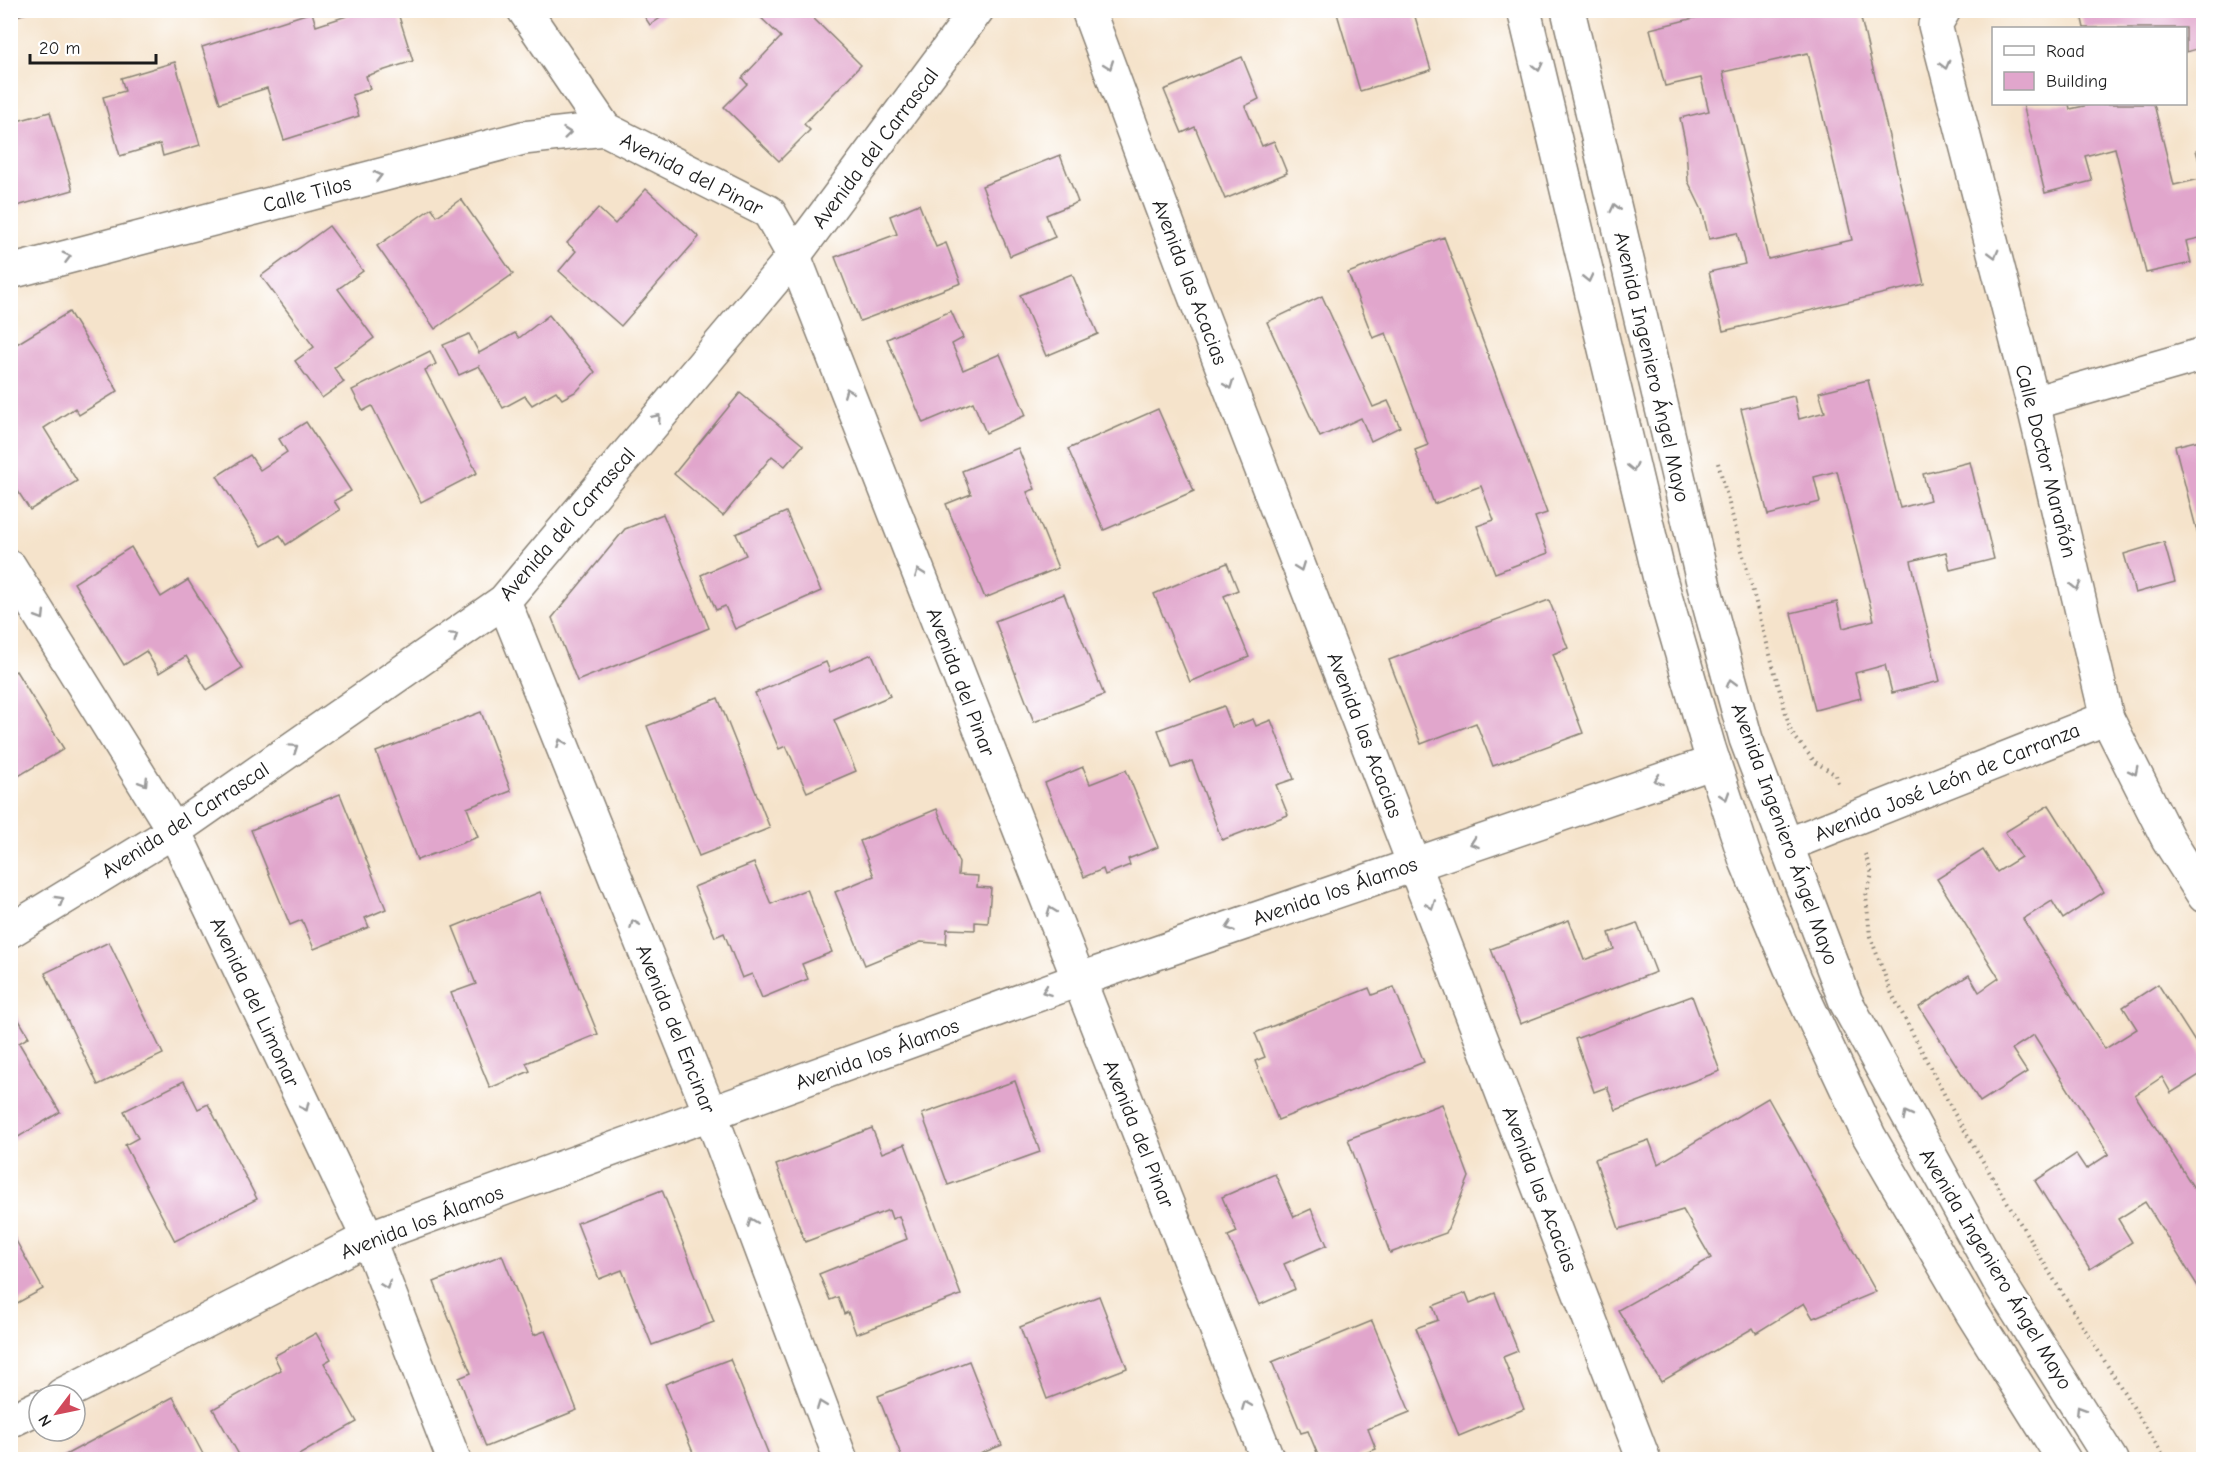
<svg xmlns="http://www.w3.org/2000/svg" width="2214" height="1470" font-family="'Comic Neue',sans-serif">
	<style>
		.building { fill: #e1a6cc; fill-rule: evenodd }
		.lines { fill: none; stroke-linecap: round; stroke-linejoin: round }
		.minor-casing { stroke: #888074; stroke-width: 36 }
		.tertiary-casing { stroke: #888074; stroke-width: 36 }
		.primary-casing { stroke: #888074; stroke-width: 36 }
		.path { stroke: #888074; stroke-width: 4; stroke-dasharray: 1.5 4.5; stroke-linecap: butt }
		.minor { stroke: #fff; stroke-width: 33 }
		.tertiary { stroke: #fff; stroke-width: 33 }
		.primary { stroke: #fff; stroke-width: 33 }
		.oneway { stroke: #999 }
		.labels { text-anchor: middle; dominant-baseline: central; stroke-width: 6; stroke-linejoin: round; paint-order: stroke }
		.street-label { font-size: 21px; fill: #1c1c1c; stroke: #fff }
	</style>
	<rect width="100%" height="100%" fill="#fff"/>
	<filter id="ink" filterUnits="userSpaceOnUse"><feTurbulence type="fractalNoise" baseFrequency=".0167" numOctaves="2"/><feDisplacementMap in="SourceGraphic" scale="12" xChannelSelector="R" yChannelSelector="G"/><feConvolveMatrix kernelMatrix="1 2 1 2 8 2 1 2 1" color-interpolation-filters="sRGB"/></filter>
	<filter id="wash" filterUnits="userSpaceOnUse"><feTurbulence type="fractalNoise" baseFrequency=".008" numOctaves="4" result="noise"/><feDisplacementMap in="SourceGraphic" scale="24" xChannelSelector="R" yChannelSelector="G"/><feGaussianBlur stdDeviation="1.35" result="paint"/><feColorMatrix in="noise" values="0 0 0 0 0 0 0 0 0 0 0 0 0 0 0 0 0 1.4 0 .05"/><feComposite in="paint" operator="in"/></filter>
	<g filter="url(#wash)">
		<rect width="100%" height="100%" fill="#f5e3cb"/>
		<g id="blocks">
			<g class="building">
				<path d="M 10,10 L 29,10 L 30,12 L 10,18 Z"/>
				<path d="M 365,10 L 397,10 L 413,61 L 366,76 L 370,89 L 352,95 L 359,116 L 284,140 L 267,88 L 220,103 L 202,47 L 312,12 L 316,26 Z"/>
				<path d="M 640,10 L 672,10 L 650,25 Z"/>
				<path d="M 759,10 L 805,10 L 861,65 L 804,124 L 810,130 L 779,161 L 724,107 L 747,84 L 742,78 L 781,37 L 756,13 Z"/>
				<path d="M 1336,10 L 1413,10 L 1431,70 L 1360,91 Z"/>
				<path d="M 1726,10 L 1859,10 L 1924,284 L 1723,331 L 1709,272 L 1745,264 L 1737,233 L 1709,239 L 1702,210 L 1688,181 L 1686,146 L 1680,118 L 1709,111 L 1701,78 L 1665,86 L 1650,29 ZM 1808,53 L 1852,240 L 1768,259 L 1723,72 Z"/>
				<path d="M 2080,10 L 2204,10 L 2204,47 L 2186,52 L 2186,28 L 2084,28 Z"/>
				<path d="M 1242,57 L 1259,99 L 1245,106 L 1262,146 L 1274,141 L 1287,173 L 1225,199 L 1195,127 L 1182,133 L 1164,90 Z"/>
				<path d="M 175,62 L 200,145 L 163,156 L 160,144 L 120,156 L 103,97 L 125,91 L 121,78 Z"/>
				<path d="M 2023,104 L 2069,104 L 2070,109 L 2093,104 L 2154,104 L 2174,185 L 2204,178 L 2204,237 L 2186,241 L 2191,263 L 2146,273 L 2115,148 L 2085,156 L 2092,181 L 2045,193 Z"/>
				<path d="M 50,112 L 73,190 L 10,208 L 10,123 Z"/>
				<path d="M 2204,148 L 2204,177 L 2203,177 L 2196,150 Z"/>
				<path d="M 1060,155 L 1078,202 L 1046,215 L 1055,237 L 1010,256 L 982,186 Z"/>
				<path d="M 646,189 L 699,237 L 621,326 L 559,271 L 576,251 L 567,243 L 598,208 L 615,224 Z"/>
				<path d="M 461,199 L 513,274 L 435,329 L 377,246 L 432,208 L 437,216 Z"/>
				<path d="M 919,204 L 936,247 L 946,243 L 961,283 L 860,321 L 835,257 L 897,234 L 890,216 Z"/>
				<path d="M 329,226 L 363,271 L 338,289 L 374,338 L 334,368 L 344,382 L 322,398 L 295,361 L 314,347 L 261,276 Z"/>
				<path d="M 1444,237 L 1547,513 L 1535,517 L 1548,553 L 1495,573 L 1477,526 L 1494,520 L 1481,486 L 1434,504 L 1415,450 L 1428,445 L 1386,333 L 1373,338 L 1348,273 Z"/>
				<path d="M 1072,274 L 1098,334 L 1046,356 L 1020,295 Z"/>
				<path d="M 1322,296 L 1373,407 L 1388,401 L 1400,427 L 1371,441 L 1361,418 L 1320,437 L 1267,322 Z"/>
				<path d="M 951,311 L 963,338 L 952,344 L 963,370 L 1000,354 L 1026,415 L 986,433 L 973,402 L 923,423 L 887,339 Z"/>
				<path d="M 69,312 L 118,391 L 79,415 L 75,408 L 44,428 L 77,481 L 30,510 L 10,479 L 10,348 Z"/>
				<path d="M 549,315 L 595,372 L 577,391 L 562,399 L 556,391 L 532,405 L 525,396 L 503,408 L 479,366 L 459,375 L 443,345 L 469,334 L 479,353 L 515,333 L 519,338 Z"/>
				<path d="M 430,351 L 436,364 L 425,370 L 477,473 L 421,502 L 372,406 L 363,411 L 352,390 Z"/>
				<path d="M 1868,380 L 1900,508 L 1930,500 L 1923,474 L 1970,462 L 1994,559 L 1950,570 L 1946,552 L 1911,561 L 1940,681 L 1892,693 L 1885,665 L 1855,673 L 1861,698 L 1815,710 L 1791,613 L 1837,602 L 1843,628 L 1874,620 L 1837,471 L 1814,477 L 1820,502 L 1768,515 L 1741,409 L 1794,396 L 1799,419 L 1825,412 L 1819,392 Z"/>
				<path d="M 740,393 L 803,445 L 785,466 L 772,456 L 723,516 L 674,474 Z"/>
				<path d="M 1158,409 L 1194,491 L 1104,530 L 1068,449 Z"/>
				<path d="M 306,422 L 351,491 L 334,501 L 340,510 L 286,545 L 280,535 L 262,546 L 217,476 L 250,455 L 260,470 L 287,452 L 279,439 Z"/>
				<path d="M 2204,439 L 2204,555 L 2203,555 L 2175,446 Z"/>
				<path d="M 1018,448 L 1035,489 L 1027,492 L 1058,568 L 985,598 L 946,504 L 971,494 L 962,471 Z"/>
				<path d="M 786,512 L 821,591 L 735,629 L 725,606 L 716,610 L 701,575 L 746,555 L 736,534 Z"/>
				<path d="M 663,514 L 709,628 L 577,681 L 552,618 L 625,529 Z"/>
				<path d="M 2164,542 L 2175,582 L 2135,593 L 2124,554 Z"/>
				<path d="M 131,547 L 161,597 L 188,580 L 242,668 L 207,690 L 186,656 L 159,673 L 146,651 L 124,665 L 74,583 Z"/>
				<path d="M 1227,563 L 1238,590 L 1224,596 L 1249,657 L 1190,682 L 1154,594 Z"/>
				<path d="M 1064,594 L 1104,695 L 1034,722 L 995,621 Z"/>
				<path d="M 1549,600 L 1568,648 L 1553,654 L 1583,733 L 1493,766 L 1476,723 L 1421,744 L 1389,660 Z"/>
				<path d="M 872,654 L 890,696 L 834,720 L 856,771 L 807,792 L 786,746 L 779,749 L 755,693 L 826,662 L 830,672 Z"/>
				<path d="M 16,671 L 64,749 L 10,781 L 10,674 Z"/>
				<path d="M 718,698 L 770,828 L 699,856 L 647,726 Z"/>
				<path d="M 1224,706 L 1232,727 L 1253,719 L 1256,726 L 1271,720 L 1294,779 L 1276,785 L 1288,815 L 1222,840 L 1192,761 L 1172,768 L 1158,730 Z"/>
				<path d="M 481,712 L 511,791 L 467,808 L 478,837 L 417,860 L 376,752 Z"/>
				<path d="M 1083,767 L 1090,784 L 1126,770 L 1158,847 L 1128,859 L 1130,865 L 1105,875 L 1103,869 L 1084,877 L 1045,783 Z"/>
				<path d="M 340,794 L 386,909 L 365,918 L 369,927 L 314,949 L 302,920 L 290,925 L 251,830 Z"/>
				<path d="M 2049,805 L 2104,892 L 2063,919 L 2052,901 L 2023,919 L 2105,1049 L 2137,1029 L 2123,1007 L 2158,984 L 2204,1056 L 2204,1072 L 2171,1093 L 2162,1077 L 2135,1095 L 2204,1204 L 2204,1296 L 2145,1202 L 2118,1219 L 2132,1242 L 2090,1269 L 2035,1181 L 2076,1154 L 2086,1169 L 2109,1154 L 2034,1035 L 2012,1049 L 2027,1072 L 1980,1102 L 1919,1007 L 1969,975 L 1979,992 L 1999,978 L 1937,879 L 1983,850 L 1997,872 L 2021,857 L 2005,832 Z"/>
				<path d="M 937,809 L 959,863 L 958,875 L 978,876 L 977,887 L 991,888 L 988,923 L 975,922 L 975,930 L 947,929 L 946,944 L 921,942 L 865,965 L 835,892 L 874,876 L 860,841 Z"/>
				<path d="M 754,863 L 771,904 L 807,889 L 832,952 L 802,964 L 808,979 L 762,998 L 752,974 L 742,978 L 724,933 L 715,937 L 694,887 Z"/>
				<path d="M 540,892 L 598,1034 L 526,1063 L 530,1071 L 490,1088 L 451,993 L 476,984 L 453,927 Z"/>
				<path d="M 1569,920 L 1584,960 L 1614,949 L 1609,933 L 1637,923 L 1656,972 L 1520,1024 L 1491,949 Z"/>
				<path d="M 109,942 L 163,1054 L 98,1085 L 45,973 Z"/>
				<path d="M 1394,987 L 1424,1062 L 1278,1120 L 1255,1061 L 1265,1057 L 1255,1033 L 1369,988 L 1372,995 Z"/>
				<path d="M 1692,996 L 1720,1071 L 1616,1110 L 1607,1087 L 1594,1092 L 1575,1039 Z"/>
				<path d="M 13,1010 L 29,1037 L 19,1043 L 60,1112 L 10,1142 L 10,1011 Z"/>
				<path d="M 184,1081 L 198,1109 L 208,1104 L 257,1199 L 175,1241 L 125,1145 L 138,1138 L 124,1111 Z"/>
				<path d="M 1015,1081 L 1040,1152 L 948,1185 L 922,1114 Z"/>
				<path d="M 1768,1098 L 1876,1292 L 1813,1318 L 1804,1303 L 1756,1333 L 1753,1328 L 1661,1382 L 1618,1310 L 1711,1258 L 1683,1210 L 1619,1229 L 1595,1159 L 1649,1140 L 1658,1164 Z"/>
				<path d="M 1442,1104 L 1469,1177 L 1446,1233 L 1390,1253 L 1348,1139 Z"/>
				<path d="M 872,1128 L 882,1153 L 905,1144 L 961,1295 L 856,1334 L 848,1312 L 844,1314 L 838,1297 L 830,1300 L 819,1274 L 907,1239 L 899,1216 L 892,1219 L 889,1210 L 805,1242 L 776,1165 Z"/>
				<path d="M 1275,1174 L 1294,1217 L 1311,1209 L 1327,1245 L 1284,1264 L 1295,1289 L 1259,1305 L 1228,1236 L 1237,1232 L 1222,1197 Z"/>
				<path d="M 662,1190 L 714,1322 L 652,1345 L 622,1270 L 599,1279 L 577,1223 Z"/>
				<path d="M 10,1230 L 43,1289 L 10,1307 Z"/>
				<path d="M 502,1255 L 534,1335 L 545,1331 L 577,1410 L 486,1447 L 459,1378 L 471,1373 L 434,1282 Z"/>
				<path d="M 1466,1293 L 1470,1303 L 1495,1293 L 1518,1351 L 1503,1357 L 1524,1409 L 1459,1436 L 1416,1328 L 1438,1320 L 1433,1306 Z"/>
				<path d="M 1099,1296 L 1127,1368 L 1047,1399 L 1020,1327 Z"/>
				<path d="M 1372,1321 L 1410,1412 L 1368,1429 L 1376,1449 L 1358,1456 L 1359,1460 L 1320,1460 L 1308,1431 L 1301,1433 L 1272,1362 Z"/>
				<path d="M 316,1333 L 331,1359 L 324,1363 L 357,1422 L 290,1460 L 242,1460 L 213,1409 L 281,1370 L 274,1356 Z"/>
				<path d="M 730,1359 L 771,1460 L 696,1460 L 665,1384 Z"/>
				<path d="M 969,1361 L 1002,1445 L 965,1460 L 903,1460 L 878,1396 Z"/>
				<path d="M 173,1397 L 205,1458 L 203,1460 L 56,1460 Z"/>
			</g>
		</g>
	</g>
	<g filter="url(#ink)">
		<use href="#blocks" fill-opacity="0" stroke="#888074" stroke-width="1.5"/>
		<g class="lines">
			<defs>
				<g id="minor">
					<path d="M 524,10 L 605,129 L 769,212 L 794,256 L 1268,1460"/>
					<path d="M 1088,10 L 1192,289 L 1644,1460"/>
					<path d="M 1944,10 L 1935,25 L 2033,403 L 2107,718 L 2168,839 L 2204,896"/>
					<path d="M 10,272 L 523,138 L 605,129"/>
					<path d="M 2033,403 L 2204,354"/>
					<path d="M 10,567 L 174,831 L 368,1238 L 454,1460"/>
					<path d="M 504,601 L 711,1115 L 841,1460"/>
					<path d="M 1787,845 L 2107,718"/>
					<path d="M 10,931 L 174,831 L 504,601 L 794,256 L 977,10"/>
				</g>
				<g id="tertiary">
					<path d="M 62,1395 L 368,1238 L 1078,980 L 1714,762"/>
					<path d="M 10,1421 L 39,1407"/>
				</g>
				<g id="primary">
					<path d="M 1524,10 L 1659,575 L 1709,748 L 1746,861 L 1796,981 L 1869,1136 L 1972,1313 L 2064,1460"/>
					<path d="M 1568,10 L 1704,586 L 1746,739 L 1846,1002 L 2003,1288 L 2111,1460"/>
				</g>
			</defs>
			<use href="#minor" class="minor-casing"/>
			<use href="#tertiary" class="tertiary-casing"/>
			<use href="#primary" class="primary-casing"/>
			<g class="path">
				<path d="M 1718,463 L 1791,732 L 1815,762 L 1836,775 L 1838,783"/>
				<path d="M 1865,854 L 1872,874 L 1866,896 L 1870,936 L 1891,992 L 1954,1113 L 2053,1278 L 2166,1460"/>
			</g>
			<use href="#minor" class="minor"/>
			<use href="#tertiary" class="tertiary"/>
			<use href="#primary" class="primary"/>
		</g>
		<defs><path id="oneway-chevron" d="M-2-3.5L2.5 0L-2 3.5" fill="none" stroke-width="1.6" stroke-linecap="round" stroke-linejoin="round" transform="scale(1.5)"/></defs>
		<g class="oneway">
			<use href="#oneway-chevron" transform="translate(1109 65) rotate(70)"/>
			<use href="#oneway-chevron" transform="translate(1945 65) rotate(75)"/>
			<use href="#oneway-chevron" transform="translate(1538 67) rotate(77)"/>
			<use href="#oneway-chevron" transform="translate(567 133) rotate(-6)"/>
			<use href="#oneway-chevron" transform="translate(378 176) rotate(-15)"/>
			<use href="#oneway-chevron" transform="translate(1615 208) rotate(-103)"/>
			<use href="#oneway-chevron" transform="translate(1994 254) rotate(75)"/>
			<use href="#oneway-chevron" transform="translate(67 257) rotate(-15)"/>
			<use href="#oneway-chevron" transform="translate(1588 278) rotate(77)"/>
			<use href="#oneway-chevron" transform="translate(1229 385) rotate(69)"/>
			<use href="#oneway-chevron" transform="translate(848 392) rotate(-111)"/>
			<use href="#oneway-chevron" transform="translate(657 418) rotate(-50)"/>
			<use href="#oneway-chevron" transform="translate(1633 467) rotate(77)"/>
			<use href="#oneway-chevron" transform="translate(1300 567) rotate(69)"/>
			<use href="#oneway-chevron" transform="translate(919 573) rotate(-111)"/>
			<use href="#oneway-chevron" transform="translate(2076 586) rotate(77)"/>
			<use href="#oneway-chevron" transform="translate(41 616) rotate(58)"/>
			<use href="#oneway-chevron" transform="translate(454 636) rotate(-35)"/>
			<use href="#oneway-chevron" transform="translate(1731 683) rotate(-105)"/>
			<use href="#oneway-chevron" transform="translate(561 743) rotate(-112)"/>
			<use href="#oneway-chevron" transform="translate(294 748) rotate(-35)"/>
			<use href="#oneway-chevron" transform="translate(2134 771) rotate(63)"/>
			<use href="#oneway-chevron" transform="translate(1658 780) rotate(161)"/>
			<use href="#oneway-chevron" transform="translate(144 782) rotate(58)"/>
			<use href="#oneway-chevron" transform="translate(1725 796) rotate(72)"/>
			<use href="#oneway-chevron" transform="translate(1474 843) rotate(161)"/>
			<use href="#oneway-chevron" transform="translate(60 900) rotate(-31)"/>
			<use href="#oneway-chevron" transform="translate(1431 905) rotate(69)"/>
			<use href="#oneway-chevron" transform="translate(1051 911) rotate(-111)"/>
			<use href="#oneway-chevron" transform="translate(634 924) rotate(-112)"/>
			<use href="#oneway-chevron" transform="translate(1230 927) rotate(161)"/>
			<use href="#oneway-chevron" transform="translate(1046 991) rotate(160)"/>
			<use href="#oneway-chevron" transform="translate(305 1107) rotate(65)"/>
			<use href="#oneway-chevron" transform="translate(1907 1115) rotate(-118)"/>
			<use href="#oneway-chevron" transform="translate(752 1222) rotate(-111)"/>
			<use href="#oneway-chevron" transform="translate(386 1285) rotate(69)"/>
			<use href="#oneway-chevron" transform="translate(821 1405) rotate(-111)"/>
			<use href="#oneway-chevron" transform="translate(1246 1405) rotate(-112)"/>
			<use href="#oneway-chevron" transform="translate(2080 1410) rotate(-122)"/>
		</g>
	</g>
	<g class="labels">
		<g class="street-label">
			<text transform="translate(875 148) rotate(-53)">Avenida del Carrascal</text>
			<text transform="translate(692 174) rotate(27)">Avenida del Pinar</text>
			<text transform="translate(307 194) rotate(-15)">Calle Tilos</text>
			<text transform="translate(1190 282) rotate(69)">Avenida las Acacias</text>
			<text transform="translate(1652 367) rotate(77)">Avenida Ingeniero Ángel Mayo</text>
			<text transform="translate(2046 461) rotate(76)">Calle Doctor Marañón</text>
			<text transform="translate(567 524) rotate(-49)">Avenida del Carrascal</text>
			<text transform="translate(961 682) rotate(69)">Avenida del Pinar</text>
			<text transform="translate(1365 735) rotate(69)">Avenida las Acacias</text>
			<text transform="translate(1947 782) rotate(-22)">Avenida José León de Carranza</text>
			<text transform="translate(185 820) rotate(-33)">Avenida del Carrascal</text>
			<text transform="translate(1785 834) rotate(70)">Avenida Ingeniero Ángel Mayo</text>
			<text transform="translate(1335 891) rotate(-19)">Avenida los Álamos</text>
			<text transform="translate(255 1002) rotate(65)">Avenida del Limonar</text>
			<text transform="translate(676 1029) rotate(68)">Avenida del Encinar</text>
			<text transform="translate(877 1054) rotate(-20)">Avenida los Álamos</text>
			<text transform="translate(1139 1134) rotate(68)">Avenida del Pinar</text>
			<text transform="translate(1540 1189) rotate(69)">Avenida las Acacias</text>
			<text transform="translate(422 1222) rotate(-21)">Avenida los Álamos</text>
			<text transform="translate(1996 1269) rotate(59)">Avenida Ingeniero Ángel Mayo</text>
		</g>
	</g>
	<rect width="2214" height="1470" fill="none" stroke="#fff" stroke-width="36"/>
	<rect x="1992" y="27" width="195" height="78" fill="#ffffff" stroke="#a4a4a4" stroke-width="1.5"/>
	<rect x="2004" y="46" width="30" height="9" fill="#ffffff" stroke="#a4a4a4" stroke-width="1.5"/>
	<text x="2046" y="57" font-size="18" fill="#1c1c1c">Road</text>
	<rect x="2004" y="72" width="30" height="18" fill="#e1a6cc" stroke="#a4a4a4" stroke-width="1.5"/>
	<text x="2046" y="87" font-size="18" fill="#1c1c1c">Building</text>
	<g transform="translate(57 1413) rotate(238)"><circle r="28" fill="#ffffff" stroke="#a4a4a4" stroke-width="1.5"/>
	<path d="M0-4.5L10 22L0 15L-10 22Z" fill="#d1495b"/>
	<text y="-9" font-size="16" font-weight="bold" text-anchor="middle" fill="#1c1c1c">N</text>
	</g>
	<path d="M30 54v9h126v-9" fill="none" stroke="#1c1c1c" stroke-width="3"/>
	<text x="39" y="54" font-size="18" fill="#1c1c1c" stroke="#ffffff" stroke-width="4.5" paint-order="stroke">20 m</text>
</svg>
